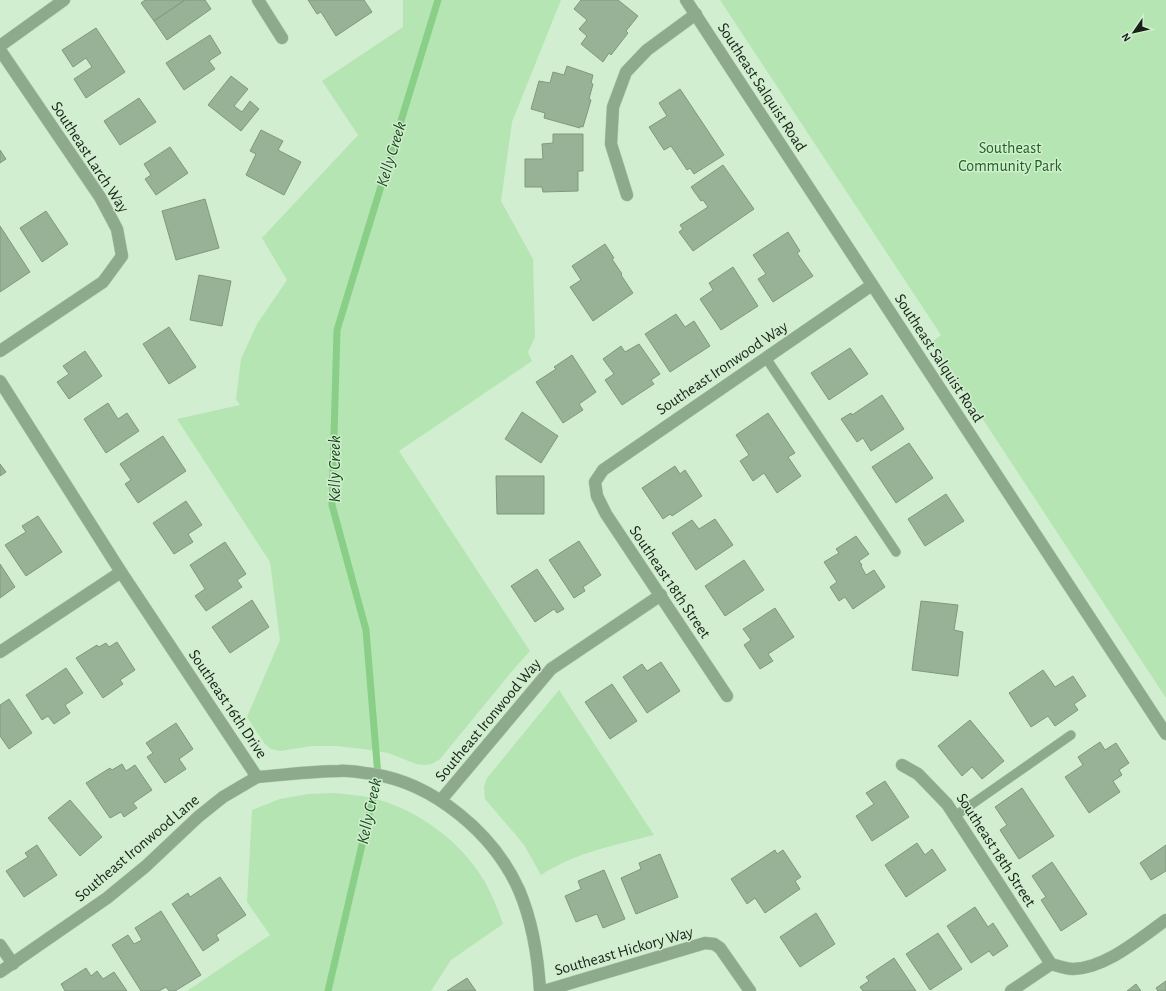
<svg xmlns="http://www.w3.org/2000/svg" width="1166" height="991" font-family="'Alegreya Sans',sans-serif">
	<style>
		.green { fill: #b5e5b3 }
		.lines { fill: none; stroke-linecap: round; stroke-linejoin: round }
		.stream { stroke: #89cf87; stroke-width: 7 }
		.building { fill: #98b297; stroke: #7f997e }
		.service-casing { stroke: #b0c9af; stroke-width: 10 }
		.minor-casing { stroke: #b0c9af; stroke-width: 13 }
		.tertiary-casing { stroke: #b0c9af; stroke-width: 13 }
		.service { stroke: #8daa8c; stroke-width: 9 }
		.minor { stroke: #8daa8c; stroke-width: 12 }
		.tertiary { stroke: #8daa8c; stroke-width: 12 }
		.labels { text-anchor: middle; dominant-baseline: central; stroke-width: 3; stroke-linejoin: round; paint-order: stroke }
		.street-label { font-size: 16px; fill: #172117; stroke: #d2eed0 }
		.park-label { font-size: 16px; fill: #1e6421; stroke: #d2eed0 }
		.water-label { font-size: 17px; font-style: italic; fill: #174719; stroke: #d2eed0 }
	</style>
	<rect width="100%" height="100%" fill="#d2eed0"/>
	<g class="green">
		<path d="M 403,0 L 561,0 L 512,122 L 501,201 L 533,259 L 535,337 L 528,352 L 532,361 L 399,451 L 530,651 L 513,670 L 440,759 L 432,764 L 425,765 L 416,764 L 388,753 L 371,750 L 336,746 L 312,746 L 280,751 L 271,749 L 264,743 L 247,717 L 280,640 L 270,562 L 177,419 L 240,405 L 236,399 L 241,359 L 257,324 L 287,280 L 262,238 L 358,135 L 322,81 L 403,27 Z"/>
		<path d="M 720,0 L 1166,0 L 1166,698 L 932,342 L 941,335 Z"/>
		<path d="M 559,690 L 654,835 C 616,845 574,853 541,875 L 524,845 L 515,834 L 485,799 L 484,787 L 487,778 Z"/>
		<path d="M 335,793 C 344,794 353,795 362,796 C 411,804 460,839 485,882 C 492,895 498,909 503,924 L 451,960 L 431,991 L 187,991 L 270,935 L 247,902 L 252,810 L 280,799 L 308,794 Z"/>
	</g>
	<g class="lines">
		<path class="stream" d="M 328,991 L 378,776 L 366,630 L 332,505 L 337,330 L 438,0"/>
	</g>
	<g class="building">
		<path d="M 145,0 L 185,0 L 154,21 L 141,3 Z"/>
		<path d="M 185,0 L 205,0 L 211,9 L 167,40 L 154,21 Z"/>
		<path d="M 308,0 L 364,0 L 372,12 L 336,36 L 321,12 L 317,14 Z"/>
		<path d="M 581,0 L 618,0 L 638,16 L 626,31 L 628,33 L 611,55 L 609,53 L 603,62 L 581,44 L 587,36 L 579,29 L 587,20 L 574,9 Z"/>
		<path d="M 96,28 L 125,72 L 86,98 L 74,79 L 92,67 L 86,58 L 73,67 L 62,50 Z"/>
		<path d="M 210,35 L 221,53 L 209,61 L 215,69 L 184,90 L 166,63 Z"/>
		<path d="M 567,66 L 593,75 L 591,83 L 593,84 L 589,99 L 591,100 L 583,127 L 580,126 L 580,128 L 544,118 L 545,113 L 531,109 L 539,81 L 550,83 L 553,72 L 564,75 Z"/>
		<path d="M 231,76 L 248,89 L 234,106 L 242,112 L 250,101 L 259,109 L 241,131 L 208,105 Z"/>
		<path d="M 680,89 L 724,155 L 694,174 L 690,168 L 687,170 L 671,146 L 664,150 L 649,127 L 667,116 L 659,103 Z"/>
		<path d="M 139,98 L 156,122 L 120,145 L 104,121 Z"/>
		<path d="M 261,130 L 283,141 L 278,150 L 301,162 L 284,195 L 246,175 L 256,154 L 250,151 Z"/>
		<path d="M 553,134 L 583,134 L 583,171 L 578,171 L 578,191 L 543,192 L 542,187 L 525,187 L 525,159 L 543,159 L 542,144 L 553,143 Z"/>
		<path d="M 170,147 L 188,173 L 156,195 L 145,179 L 151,175 L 144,164 Z"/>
		<path d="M 0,150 L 6,159 L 0,163 Z"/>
		<path d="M 723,165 L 754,209 L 693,251 L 679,232 L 683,229 L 680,225 L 708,207 L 703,200 L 701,201 L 691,187 Z"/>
		<path d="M 205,199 L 219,248 L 176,260 L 162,211 Z"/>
		<path d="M 46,211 L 68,244 L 42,262 L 20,228 Z"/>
		<path d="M 0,226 L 30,272 L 0,292 Z"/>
		<path d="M 788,232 L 800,251 L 797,253 L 813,276 L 773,302 L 758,279 L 766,274 L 753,255 Z"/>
		<path d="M 605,244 L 614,258 L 612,259 L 622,274 L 621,275 L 633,293 L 593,321 L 570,287 L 581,280 L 572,266 Z"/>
		<path d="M 733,267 L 758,306 L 721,330 L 700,299 L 713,290 L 709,283 Z"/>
		<path d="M 199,275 L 231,281 L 222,326 L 190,320 Z"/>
		<path d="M 676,314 L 685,327 L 694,321 L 710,346 L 670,372 L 645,334 Z"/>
		<path d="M 169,327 L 196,367 L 169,384 L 143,344 Z"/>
		<path d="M 639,344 L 660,374 L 651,380 L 654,384 L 622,405 L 605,380 L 614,374 L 603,359 L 621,346 L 625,352 Z"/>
		<path d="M 850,348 L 868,374 L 829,400 L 811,373 Z"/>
		<path d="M 85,351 L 102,376 L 69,399 L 57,382 L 69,374 L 63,366 Z"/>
		<path d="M 572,355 L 596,392 L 579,404 L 583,410 L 563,423 L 536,382 L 556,369 L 554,367 Z"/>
		<path d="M 882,395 L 904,429 L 871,451 L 863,438 L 857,442 L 841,419 L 851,413 L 852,415 Z"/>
		<path d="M 108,403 L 118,419 L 127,413 L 139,431 L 106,453 L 84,419 Z"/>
		<path d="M 522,412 L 558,436 L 541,463 L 505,439 Z"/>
		<path d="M 768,413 L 795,453 L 788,457 L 801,476 L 777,493 L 764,473 L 753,481 L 740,461 L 749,455 L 736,435 Z"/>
		<path d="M 163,436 L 186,471 L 138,503 L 125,484 L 131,480 L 120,464 Z"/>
		<path d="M 909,443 L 933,478 L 896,503 L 872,467 Z"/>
		<path d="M 0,464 L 6,472 L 0,476 Z"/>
		<path d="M 675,466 L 680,474 L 685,470 L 702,496 L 672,516 L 670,514 L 663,519 L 642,488 Z"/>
		<path d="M 496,476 L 544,476 L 544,514 L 497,514 Z"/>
		<path d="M 946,494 L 964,521 L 925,546 L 908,519 Z"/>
		<path d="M 186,501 L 202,525 L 188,534 L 193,542 L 174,554 L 153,523 Z"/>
		<path d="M 38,516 L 62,552 L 26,576 L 5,545 L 26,532 L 22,526 Z"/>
		<path d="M 715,519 L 733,545 L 696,570 L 672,533 L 692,520 L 699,529 Z"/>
		<path d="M 856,536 L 869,554 L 859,561 L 862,565 L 861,566 L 866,575 L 874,570 L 885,587 L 853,609 L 845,597 L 839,601 L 830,587 L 837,582 L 824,562 L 839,553 L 836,549 Z"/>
		<path d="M 579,541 L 601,575 L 583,587 L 585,591 L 574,598 L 549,560 Z"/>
		<path d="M 225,542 L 246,574 L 237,580 L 242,587 L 206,611 L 195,596 L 205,589 L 190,565 Z"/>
		<path d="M 744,560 L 764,590 L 725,616 L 705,586 Z"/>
		<path d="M 0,564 L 15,587 L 0,598 Z"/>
		<path d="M 537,569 L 564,609 L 557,613 L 554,609 L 535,622 L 511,586 Z"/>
		<path d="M 252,600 L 269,627 L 230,653 L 212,627 Z"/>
		<path d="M 921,601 L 958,605 L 954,630 L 963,632 L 958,676 L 912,670 Z"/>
		<path d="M 775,608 L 794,637 L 768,654 L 773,661 L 760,669 L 744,645 L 751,640 L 743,629 Z"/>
		<path d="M 117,642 L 135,670 L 120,680 L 123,684 L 103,698 L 76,658 L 97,645 L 99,647 L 106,643 L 109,647 Z"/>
		<path d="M 661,662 L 680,691 L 647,713 L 623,677 L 642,664 L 647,671 Z"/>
		<path d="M 66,668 L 83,693 L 65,705 L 70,713 L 54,724 L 48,716 L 42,720 L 26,695 Z"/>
		<path d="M 1043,670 L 1055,687 L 1073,676 L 1086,696 L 1074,704 L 1078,710 L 1055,726 L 1048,716 L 1031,727 L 1009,693 Z"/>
		<path d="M 612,684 L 637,721 L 610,739 L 585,702 Z"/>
		<path d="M 9,699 L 32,733 L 9,749 L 0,736 L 0,705 Z"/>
		<path d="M 970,720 L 1004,761 L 982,779 L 972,767 L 962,776 L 938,746 Z"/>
		<path d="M 176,723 L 193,749 L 179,759 L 186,769 L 165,783 L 147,757 L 153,753 L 146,743 Z"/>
		<path d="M 1100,742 L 1105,750 L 1116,743 L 1129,763 L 1119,770 L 1122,775 L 1113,781 L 1120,792 L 1089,813 L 1065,777 L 1083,765 L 1078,757 Z"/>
		<path d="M 122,764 L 126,771 L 135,765 L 152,790 L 133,803 L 137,808 L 124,817 L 121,812 L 110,818 L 86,783 L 110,768 L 112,770 Z"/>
		<path d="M 885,781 L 909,817 L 872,841 L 856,816 L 874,804 L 866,793 Z"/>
		<path d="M 1022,788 L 1054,836 L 1019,859 L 1000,830 L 1007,825 L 995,807 Z"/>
		<path d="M 70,800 L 102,837 L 80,856 L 48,818 Z"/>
		<path d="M 917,843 L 925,855 L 932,849 L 946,870 L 906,897 L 885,865 Z"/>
		<path d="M 37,845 L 57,875 L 24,897 L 6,871 L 28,857 L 25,853 Z"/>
		<path d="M 1166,845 L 1166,871 L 1151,880 L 1140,863 Z"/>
		<path d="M 775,850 L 777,854 L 783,850 L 801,877 L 795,881 L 800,889 L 765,913 L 755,898 L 747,904 L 731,879 Z"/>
		<path d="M 660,854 L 678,897 L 636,914 L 621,878 L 641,869 L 639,863 Z"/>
		<path d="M 1052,862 L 1087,914 L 1061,931 L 1041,900 L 1046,897 L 1032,876 Z"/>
		<path d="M 604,870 L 625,919 L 603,928 L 597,914 L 576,922 L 565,896 L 581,889 L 578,881 Z"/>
		<path d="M 220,877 L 246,915 L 216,935 L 219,940 L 203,951 L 172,904 L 188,893 L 190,897 Z"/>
		<path d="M 975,907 L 988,927 L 993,923 L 1008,946 L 993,956 L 989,951 L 971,963 L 947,926 Z"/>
		<path d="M 161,911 L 201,975 L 175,991 L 169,991 L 166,987 L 159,991 L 141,991 L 112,945 L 128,935 L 134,944 L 142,940 L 135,928 Z"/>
		<path d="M 816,913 L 835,944 L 800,967 L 780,937 Z"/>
		<path d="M 938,933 L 962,969 L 930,990 L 906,954 Z"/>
		<path d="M 894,958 L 916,991 L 863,991 L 860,987 L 869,981 L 866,977 Z"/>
		<path d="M 86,968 L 91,976 L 97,971 L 103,979 L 114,972 L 127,991 L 65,991 L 61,984 Z"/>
		<path d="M 467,978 L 476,991 L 447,991 Z"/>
		<path d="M 1166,981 L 1166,991 L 1158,991 L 1156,988 Z"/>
		<path d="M 1136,984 L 1141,991 L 1127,991 Z"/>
	</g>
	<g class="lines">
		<defs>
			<g id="service">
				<path d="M 766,358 L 896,552"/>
				<path d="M 955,816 L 1071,735"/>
			</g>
			<g id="minor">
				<path d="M 258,0 L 282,38"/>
				<path d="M 0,46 L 64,0"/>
				<path d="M 0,50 L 100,197 L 117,229 L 122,256 L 103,282 L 0,351"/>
				<path d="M 627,195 L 611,144 L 613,107 L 626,72 L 647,50 L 696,14"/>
				<path d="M 0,381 L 121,572 L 257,777 C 284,775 312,771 339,771 C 350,770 362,773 372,774 C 434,783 494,834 519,890 C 533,923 538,956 540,991"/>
				<path d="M 0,652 L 121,572"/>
				<path d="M 727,696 L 606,514 L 597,496 L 595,482 L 603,470 L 872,285"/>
				<path d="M 902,765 L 918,774 L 947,804 L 1051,964"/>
				<path d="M 441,800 L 551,669 L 661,595"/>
				<path d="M 0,945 L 13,964"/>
				<path d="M 0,972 L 107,898 L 146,866 L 198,817 L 223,797 L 257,777"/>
				<path d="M 544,991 L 705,943 L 714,944 L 720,948 L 750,991"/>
				<path d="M 1011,991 L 1051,964 C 1058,966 1066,969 1073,969 C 1106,968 1139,939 1166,920"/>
			</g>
			<path id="tertiary" d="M 686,0 L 1166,734"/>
		</defs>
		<use href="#service" class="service-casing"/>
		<use href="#minor" class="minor-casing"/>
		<use href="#tertiary" class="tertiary-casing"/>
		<use href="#service" class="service"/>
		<use href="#minor" class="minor"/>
		<use href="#tertiary" class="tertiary"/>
	</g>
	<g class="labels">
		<g class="street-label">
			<text transform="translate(762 87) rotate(57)">Southeast Salquist Road</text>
			<text transform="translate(90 157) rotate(57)">Southeast Larch Way</text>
			<text transform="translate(939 358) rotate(57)">Southeast Salquist Road</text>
			<text transform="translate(722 368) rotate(-34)">Southeast Ironwood Way</text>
			<text transform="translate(670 582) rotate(56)">Southeast 18th Street</text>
			<text transform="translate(228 704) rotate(56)">Southeast 16th Drive</text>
			<text transform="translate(488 720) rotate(-50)">Southeast Ironwood Way</text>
			<text transform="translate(137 848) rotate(-40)">Southeast Ironwood Lane</text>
			<text transform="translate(996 850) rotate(57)">Southeast 18th Street</text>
			<text transform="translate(624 951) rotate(-16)">Southeast Hickory Way</text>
		</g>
		<g class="park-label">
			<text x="1010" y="148">Southeast<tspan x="1010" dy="18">Community Park</tspan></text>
		</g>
		<g class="water-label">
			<text transform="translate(391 154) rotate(-73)">Kelly Creek</text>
			<text transform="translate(334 469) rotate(-90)">Kelly Creek</text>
			<text transform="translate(369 811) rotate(-78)">Kelly Creek</text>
		</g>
	</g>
	<g transform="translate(1134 32) rotate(236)" stroke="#d2eed0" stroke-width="3" paint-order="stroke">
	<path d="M0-3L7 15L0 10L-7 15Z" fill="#172117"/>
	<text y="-6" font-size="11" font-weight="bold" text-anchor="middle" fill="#172117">N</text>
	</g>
</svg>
